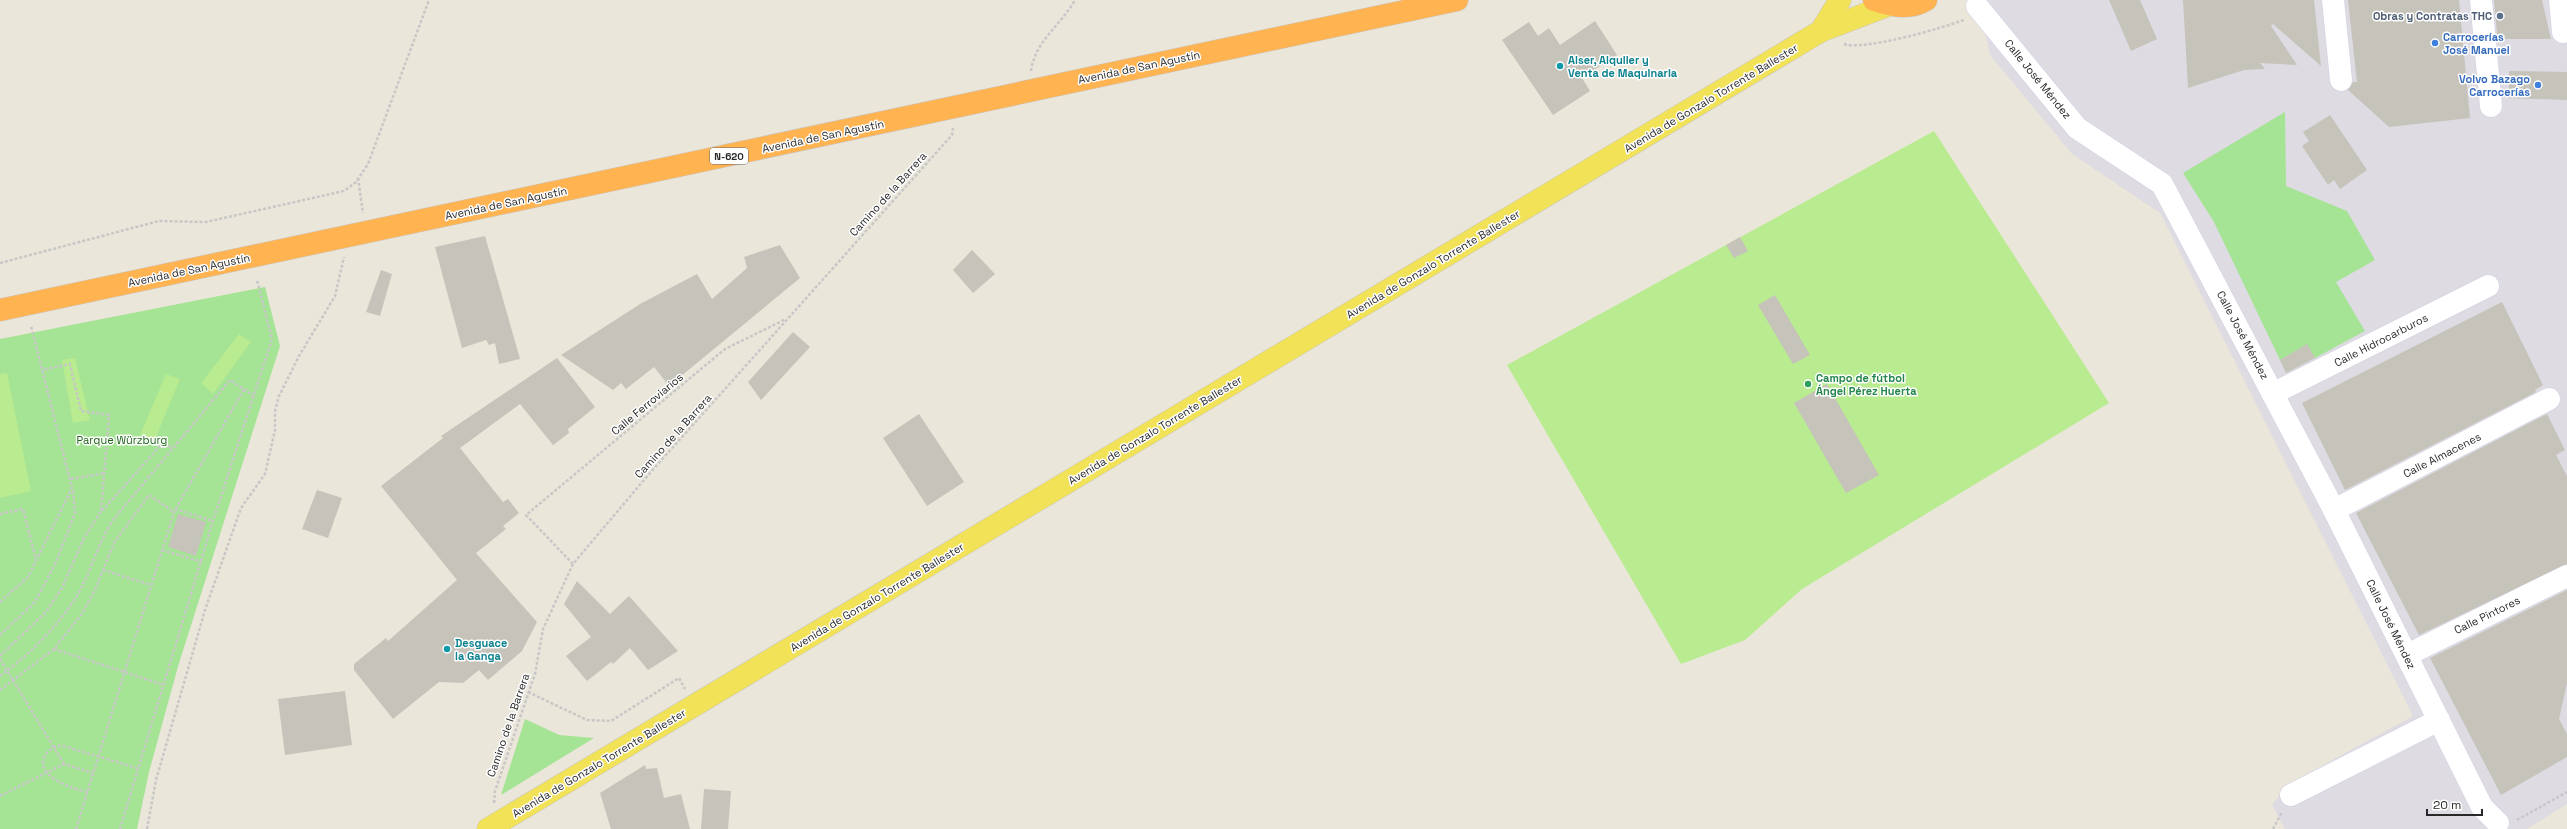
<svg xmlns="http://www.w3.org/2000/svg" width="2567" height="829" font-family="'Space Grotesk',sans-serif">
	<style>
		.industrial { fill: #dedbe3 }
		.green { fill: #a5e395 }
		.pitch { fill: #b9eb90 }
		.building { fill: #c6c3ba }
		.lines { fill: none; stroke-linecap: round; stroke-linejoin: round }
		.minor-casing { stroke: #cfd0e2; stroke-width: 23 }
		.major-casing { stroke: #c7c7c7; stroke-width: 23 }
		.highway-casing { stroke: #c7c7c7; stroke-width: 23 }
		.path { stroke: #c7c7c7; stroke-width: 2.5; stroke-dasharray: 3 2; stroke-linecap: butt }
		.minor { stroke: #fff; stroke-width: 22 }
		.major { stroke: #f2e258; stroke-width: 22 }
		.highway { stroke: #ffb351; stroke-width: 22 }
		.service-dot { fill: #5c6f8a; stroke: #fff; stroke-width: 1.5 }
		.shop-dot { fill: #3f7fe0; stroke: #fff; stroke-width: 1.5 }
		.culture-dot { fill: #0f9aa8; stroke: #fff; stroke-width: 1.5 }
		.leisure-dot { fill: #2e9e5b; stroke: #fff; stroke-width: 1.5 }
		.labels { text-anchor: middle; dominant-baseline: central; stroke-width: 3; stroke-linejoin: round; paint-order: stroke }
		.shield { fill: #fff; stroke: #686868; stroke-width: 1 }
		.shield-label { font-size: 10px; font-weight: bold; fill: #282828 }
		.service-label { font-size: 11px; font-weight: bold; fill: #4e5e75; stroke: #fff; text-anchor: end }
		.shop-label { font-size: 11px; font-weight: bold; fill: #366cbe; stroke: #fff; text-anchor: start }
		.culture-label { font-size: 11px; font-weight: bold; fill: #0d838f; stroke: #fff; text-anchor: start }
		.street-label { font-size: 11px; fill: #282828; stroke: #fff }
		.leisure-label { font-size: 11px; font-weight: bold; fill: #27864d; stroke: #fff; text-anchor: start }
		.park-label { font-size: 11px; fill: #1e6518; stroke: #fff }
	</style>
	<rect width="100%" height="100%" fill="#ebe6da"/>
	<path class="industrial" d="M 1979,0 L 2567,0 L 2567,804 L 2527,829 L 2285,829 L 2272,805 L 2287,785 L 2413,716 L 2160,213 L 2072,154 L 1990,55 Z"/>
	<g class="green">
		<path d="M 2285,112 L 2286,186 L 2347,211 L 2375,260 L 2336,282 L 2365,331 L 2315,358 L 2307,345 L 2280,360 L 2214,222 L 2183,173 Z"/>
		<path d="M 265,287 L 280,346 L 179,663 L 149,772 L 137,829 L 0,829 L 0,339 Z"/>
		<path d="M 525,719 L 559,735 L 594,738 L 501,795 Z"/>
	</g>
	<g class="pitch">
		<path d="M 1934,131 L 2109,403 L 1802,589 L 1745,640 L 1681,664 L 1507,365 Z"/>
		<path d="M 239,334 L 251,342 L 213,394 L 201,383 Z"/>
		<path d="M 75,358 L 90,420 L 73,423 L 62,360 Z"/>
		<path d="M 7,373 L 31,491 L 0,498 L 0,374 Z"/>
		<path d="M 166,374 L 180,379 L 154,442 L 140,435 Z"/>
	</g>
	<g class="building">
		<path d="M 2109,0 L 2140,0 L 2157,39 L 2131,51 Z"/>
		<path d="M 2183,0 L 2314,0 L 2321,66 L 2273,24 L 2271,26 L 2297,65 L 2260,63 L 2265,69 L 2244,70 L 2188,88 Z"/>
		<path d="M 2348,0 L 2459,0 L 2470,118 L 2389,127 L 2348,90 L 2353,82 L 2357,82 Z"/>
		<path d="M 2494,0 L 2542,0 L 2551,39 L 2504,39 L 2497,34 Z"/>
		<path d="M 1595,21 L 1617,55 L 1582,78 L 1590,91 L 1553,115 L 1502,40 L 1529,22 L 1538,36 L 1549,28 L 1560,45 Z"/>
		<path d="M 2509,71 L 2567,72 L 2567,100 L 2509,98 Z"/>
		<path d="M 2330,115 L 2367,170 L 2340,189 L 2334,180 L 2328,185 L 2302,146 L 2309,141 L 2303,132 Z"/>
		<path d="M 485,236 L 520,359 L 499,364 L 495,343 L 489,345 L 486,340 L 462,348 L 435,247 Z"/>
		<path d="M 1740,237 L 1748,251 L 1734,258 L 1726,245 Z"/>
		<path d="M 780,245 L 800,278 L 669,386 L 654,367 L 626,389 L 621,383 L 613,390 L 561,355 L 640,304 L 697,274 L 712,299 L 747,268 L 744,257 Z"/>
		<path d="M 972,250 L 995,274 L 973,293 L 953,270 Z"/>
		<path d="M 381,270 L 392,274 L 380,316 L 366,312 Z"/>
		<path d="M 1775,295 L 1810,355 L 1793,364 L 1758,305 Z"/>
		<path d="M 2502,302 L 2543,385 L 2535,390 L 2536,392 L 2345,490 L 2302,403 Z"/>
		<path d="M 793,332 L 810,347 L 761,400 L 748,382 Z"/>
		<path d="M 2307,344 L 2315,358 L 2286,373 L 2280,360 Z"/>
		<path d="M 557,358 L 595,407 L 568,429 L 569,433 L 553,445 L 520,404 L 460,448 L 503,502 L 508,499 L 519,513 L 503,526 L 506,529 L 476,553 L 537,622 L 522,651 L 488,680 L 479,670 L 463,683 L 439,682 L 393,719 L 354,670 L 354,664 L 386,638 L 388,641 L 457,580 L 381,486 L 443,438 L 441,436 Z"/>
		<path d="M 1827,384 L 1879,475 L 1846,493 L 1794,403 Z"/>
		<path d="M 919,414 L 964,482 L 927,506 L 883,438 Z"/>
		<path d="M 2547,414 L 2565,450 L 2556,455 L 2567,476 L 2567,564 L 2419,635 L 2356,513 Z"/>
		<path d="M 317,490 L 342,498 L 328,538 L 302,529 Z"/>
		<path d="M 178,514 L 206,522 L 196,556 L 168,547 Z"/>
		<path d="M 577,581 L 610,614 L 629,596 L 678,651 L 648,670 L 630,648 L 613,664 L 611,662 L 587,681 L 566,656 L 591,637 L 564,604 Z"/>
		<path d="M 2567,590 L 2567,683 L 2559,719 L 2567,734 L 2567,757 L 2501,795 L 2430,658 Z"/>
		<path d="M 345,691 L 352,745 L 285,755 L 278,699 Z"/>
		<path d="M 645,765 L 646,769 L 657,768 L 664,798 L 681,794 L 690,829 L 611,829 L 600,793 Z"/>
		<path d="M 704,789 L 731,791 L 728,829 L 701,829 Z"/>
	</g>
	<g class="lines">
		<defs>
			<g id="minor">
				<path d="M 2333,0 L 2341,80"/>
				<path d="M 2481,0 L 2491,106"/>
				<path d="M 2560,0 L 2563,32"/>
				<path d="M 1977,6 L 2077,128 L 2162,184 L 2334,510 L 2482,807 L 2498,823"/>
				<path d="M 2274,393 L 2488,286"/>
				<path d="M 2334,510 L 2549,399"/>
				<path d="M 2407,655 L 2567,576"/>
				<path d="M 2291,795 L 2439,720"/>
			</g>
			<g id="major">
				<path d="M 1821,31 L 1840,0"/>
				<path d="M 488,829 L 1821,31 L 1889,5"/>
			</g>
			<g id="highway">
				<path d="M 1874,0 C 1891,6 1910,10 1926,0"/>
				<path d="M 0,310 L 1457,0"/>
			</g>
		</defs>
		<use href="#minor" class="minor-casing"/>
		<use href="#major" class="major-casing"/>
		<use href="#highway" class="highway-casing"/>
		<g class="path">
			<path d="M 1844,44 C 1864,51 1942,28 1964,20"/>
			<path d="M 1031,71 C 1035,41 1061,25 1075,0"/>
			<path d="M 358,178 L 363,213"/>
			<path d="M 0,263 L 159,221 L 206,222 L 344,191 L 356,182 L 368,164 L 429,0"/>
			<path d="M 71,479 L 105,473"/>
			<path d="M 175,509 L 213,521"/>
			<path d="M 102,511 L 159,447 L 174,446"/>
			<path d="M 0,514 L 23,509 L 36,560"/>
			<path d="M 162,550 L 202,562"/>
			<path d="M 573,564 L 526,515 L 725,349 L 786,319"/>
			<path d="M 103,570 L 151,585"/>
			<path d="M 0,602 L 28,577 L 72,488 L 31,326"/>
			<path d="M 0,635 L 35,602 L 56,562 L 75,513 L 73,490"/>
			<path d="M 54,649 L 164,685"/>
			<path d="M 0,656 L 46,612 L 62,588 L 84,538 L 101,511 L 109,415 L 81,411 L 70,364 L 42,370"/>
			<path d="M 0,659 L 64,764"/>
			<path d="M 0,676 C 28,656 53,631 73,602 C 90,577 96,546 113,520 L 230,380 L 254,396"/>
			<path d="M 0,690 L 54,649 L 81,615 L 95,590 L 114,543 L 149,495 L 174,512"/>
			<path d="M 528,692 L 587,720 L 611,721 L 679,678 L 685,689"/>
			<path d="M 87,792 C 73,789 30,775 47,753 C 52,747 56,745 63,746 L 137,768"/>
			<path d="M 0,796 L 64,764 L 93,773"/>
			<path d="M 494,803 L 495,791 L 535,674 L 543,629 L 573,564 L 649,474 L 952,135 L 953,128"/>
			<path d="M 2517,820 L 2567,792"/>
			<path d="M 76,829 L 174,512 L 244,389"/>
			<path d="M 120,829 L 213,521 L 272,339 L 257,280"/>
			<path d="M 147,829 L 156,780 L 205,610 L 241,508 L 265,474 L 275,430 L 275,411 L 279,396 L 299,356 L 335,296 L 344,257"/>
			<path d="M 2273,829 L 2282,812"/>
		</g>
		<use href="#minor" class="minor"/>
		<use href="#major" class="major"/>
		<use href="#highway" class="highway"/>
	</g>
	<circle class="service-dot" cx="2500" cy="16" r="4"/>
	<g class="shop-dot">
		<circle cx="2435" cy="43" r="4"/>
		<circle cx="2538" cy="85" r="4"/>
	</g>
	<g class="culture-dot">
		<circle cx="1560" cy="66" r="4"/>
		<circle cx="447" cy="649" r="4"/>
	</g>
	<circle class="leisure-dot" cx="1808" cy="384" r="4"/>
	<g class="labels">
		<rect class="shield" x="710" y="148" width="38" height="16" rx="3"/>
		<g class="shield-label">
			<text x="729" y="156">N-620</text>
		</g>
		<g class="service-label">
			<text x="2492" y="16">Obras y Contratas THC</text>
		</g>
		<g class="shop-label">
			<text x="2443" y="37">Carrocerías<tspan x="2443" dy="13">José Manuel</tspan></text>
			<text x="2530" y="79" text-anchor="end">Volvo Bazago<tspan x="2530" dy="13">Carrocerías</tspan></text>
		</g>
		<g class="culture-label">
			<text x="1568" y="60">Alser, Alquiler y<tspan x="1568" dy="13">Venta de Maquinaria</tspan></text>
			<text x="455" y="643">Desguace<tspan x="455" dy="13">la Ganga</tspan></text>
		</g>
		<g class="street-label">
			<text transform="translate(1139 67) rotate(-12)">Avenida de San Agustín</text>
			<text transform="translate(2038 79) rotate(51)">Calle José Méndez</text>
			<text transform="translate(1711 98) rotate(-31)">Avenida de Gonzalo Torrente Ballester</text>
			<text transform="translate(823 136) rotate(-12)">Avenida de San Agustín</text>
			<text transform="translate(888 194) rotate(-48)">Camino de la Barrera</text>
			<text transform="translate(506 203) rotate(-12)">Avenida de San Agustín</text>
			<text transform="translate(1433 264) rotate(-31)">Avenida de Gonzalo Torrente Ballester</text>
			<text transform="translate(189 270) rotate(-12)">Avenida de San Agustín</text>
			<text transform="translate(2243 335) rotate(62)">Calle José Méndez</text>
			<text transform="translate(2381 340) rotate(-27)">Calle Hidrocarburos</text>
			<text transform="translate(647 404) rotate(-40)">Calle Ferroviarios</text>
			<text transform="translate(1155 430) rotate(-31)">Avenida de Gonzalo Torrente Ballester</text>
			<text transform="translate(673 436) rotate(-48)">Camino de la Barrera</text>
			<text transform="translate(2442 455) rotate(-27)">Calle Almacenes</text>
			<text transform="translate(877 597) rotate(-31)">Avenida de Gonzalo Torrente Ballester</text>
			<text transform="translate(2487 615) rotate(-26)">Calle Pintores</text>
			<text transform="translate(2391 624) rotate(64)">Calle José Méndez</text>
			<text transform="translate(508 725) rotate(-71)">Camino de la Barrera</text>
			<text transform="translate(599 763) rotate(-31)">Avenida de Gonzalo Torrente Ballester</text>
		</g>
		<g class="leisure-label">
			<text x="1816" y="378">Campo de fútbol<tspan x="1816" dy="13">Ángel Pérez Huerta</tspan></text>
		</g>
		<g class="park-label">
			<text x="122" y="440">Parque Würzburg</text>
		</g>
	</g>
	<path d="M2427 809v6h55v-6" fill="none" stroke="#282828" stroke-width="2"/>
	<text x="2433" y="809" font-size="12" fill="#282828" stroke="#ffffff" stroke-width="3" paint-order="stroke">20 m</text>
</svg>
